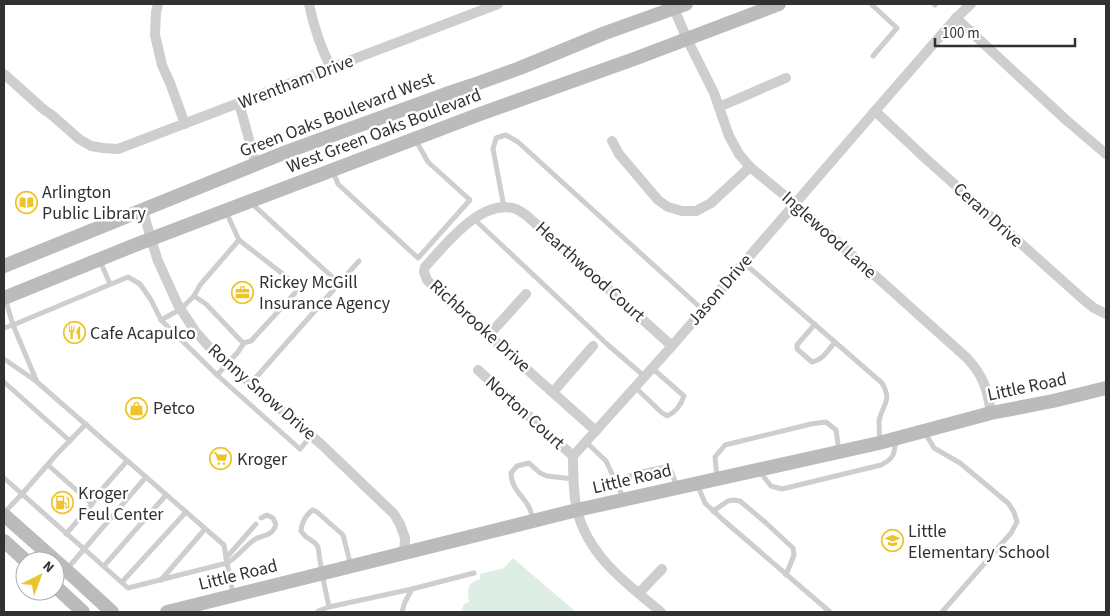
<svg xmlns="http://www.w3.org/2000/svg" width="1110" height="616" font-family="'Source Sans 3',sans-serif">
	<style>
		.green { fill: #dfeee4 }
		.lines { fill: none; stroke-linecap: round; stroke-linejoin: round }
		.lane { stroke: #cecece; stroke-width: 5 }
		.street { stroke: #cecece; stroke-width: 10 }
		.secondary { stroke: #bbb; stroke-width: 14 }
		.labels { text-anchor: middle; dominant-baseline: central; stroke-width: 5; stroke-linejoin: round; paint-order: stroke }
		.street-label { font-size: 18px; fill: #313131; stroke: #fff }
		.poi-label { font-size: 18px; fill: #313131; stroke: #fff; text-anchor: start }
	</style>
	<rect width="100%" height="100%" fill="#fff"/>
	<path class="green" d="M 513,558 L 576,612 L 461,612 L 464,604 L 469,602 C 467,589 467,583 480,579 L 480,574 L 504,568 Z"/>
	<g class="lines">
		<g class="lane">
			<path d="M 871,4 L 897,28 L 873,56"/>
			<path d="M 934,4 L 935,5"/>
			<path d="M 333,172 L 338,184 L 418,258 L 470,200 L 428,162 L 415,139"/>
			<path d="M 251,203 L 340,284"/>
			<path d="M 504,207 L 493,149 L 496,138 L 506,135 L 518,142 L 703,310"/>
			<path d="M 474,219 L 608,345 L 644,376"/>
			<path d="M 100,261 L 110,284"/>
			<path d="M 744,263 L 882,383 C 893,402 882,404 879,421 C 879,428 880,435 879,442"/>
			<path d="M 194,296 L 206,304 L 243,343 L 251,341 L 295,293 L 297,285 L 239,240"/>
			<path d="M 161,320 L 181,309 L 194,296 L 200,285 L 239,240 L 226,212"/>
			<path d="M 815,324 L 797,345 L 797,349 L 812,362 C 823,360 828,350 835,342"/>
			<path d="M 4,328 L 13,325 L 5,298"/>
			<path d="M 4,359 L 36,381"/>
			<path d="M 217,375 L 238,352 L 244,343"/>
			<path d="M 4,382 L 70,441"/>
			<path d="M 251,383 L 359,261"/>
			<path d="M 635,387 L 661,412 L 667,416 C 676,412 681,405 684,396 L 652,368"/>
			<path d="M 924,431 L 934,448 L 960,463 L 1008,503 L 1014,512 L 1017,522 L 1011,533 L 942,612"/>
			<path d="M 586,442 L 606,461 L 624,499"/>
			<path d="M 48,465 L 92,504 L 66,534"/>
			<path d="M 760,472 L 771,486 L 782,489 L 881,465 C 895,458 894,454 896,439"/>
			<path d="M 4,478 L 128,588 L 227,563 L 233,594"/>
			<path d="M 717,478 L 715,457 L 725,445 L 811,424 L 826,422 L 836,430 L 839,451"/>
			<path d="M 615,481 L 641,472 L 665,467 L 671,471 L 677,487"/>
			<path d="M 697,484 L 705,503 L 722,519 L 830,612"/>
			<path d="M 92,504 L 104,487 L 127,461"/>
			<path d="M 713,511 L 728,501 L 733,500 L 740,501 L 765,522 L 793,548 L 794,555 L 786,575"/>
			<path d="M 4,513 L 22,494 L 56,455 L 86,424"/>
			<path d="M 261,518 L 267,515 L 273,518 C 275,522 277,525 274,529 C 270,537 260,535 254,540 C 244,547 238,557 227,563 L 224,545 L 37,382 L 13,325 L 128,277 L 140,284 L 151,300 L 161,320 L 217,375 L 300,449 L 311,436"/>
			<path d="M 533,520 C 532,517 532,514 531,512 C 527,498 511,491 511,473 L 517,466 L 529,463 L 540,473 L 547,476 L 573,479"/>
			<path d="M 226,558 L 256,524"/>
			<path d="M 104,566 L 166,495"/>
			<path d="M 67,569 L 146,477"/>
			<path d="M 161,580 L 205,529"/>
			<path d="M 122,582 L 186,512"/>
			<path d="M 329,607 L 412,589 L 474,573"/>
			<path d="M 318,612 L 318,611 L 329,607 L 322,574 L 318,547 L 315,543 L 305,536 L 301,531 C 301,524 306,514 313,510 L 317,512 L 343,535 L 351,566"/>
			<path d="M 402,612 L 405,602 L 412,589"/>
		</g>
		<g class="street">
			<path d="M 158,4 L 156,12 L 155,35 L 162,65 L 170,83 L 185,124"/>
			<path d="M 309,4 C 314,28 320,46 331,68"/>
			<path d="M 672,4 L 687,39 L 714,93 L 729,136 L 739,154 L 750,167 L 795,204 L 967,358 C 984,377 987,388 991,413"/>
			<path d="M 956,18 L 1065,119 L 1106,154"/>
			<path d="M 4,74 L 42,108 L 53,116 L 79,139 L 91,146 L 103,148 L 118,149 L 498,4"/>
			<path d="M 239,103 L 256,165"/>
			<path d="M 719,107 L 786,78"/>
			<path d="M 875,111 L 925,158 L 1084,300 L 1094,308 L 1106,314"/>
			<path d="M 612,141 L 619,154 L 658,200 L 668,207 L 682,211 L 696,211 L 711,203 L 750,167"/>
			<path d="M 143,211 L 151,239 L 158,261 L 178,305 L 195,331 L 211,349 L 322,445 L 394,514 L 400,524 L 405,538 L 404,554"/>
			<path d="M 489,335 L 526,294"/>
			<path d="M 478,370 L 573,456"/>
			<path d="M 553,392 L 593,346"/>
			<path d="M 596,431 L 432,285 L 427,280 L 424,272 L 425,267 C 445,245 482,197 516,209 C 520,211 523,213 526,215 L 672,346"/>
			<path d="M 639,593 L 662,569"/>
			<path d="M 661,612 C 627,584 588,556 577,510 C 573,493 573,474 573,456 L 672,346 L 875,111 L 956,18 L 971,4"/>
		</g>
		<g class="secondary">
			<path d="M 4,266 L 286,152 L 446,94 L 473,85 L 520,68 L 605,33 L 686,4"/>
			<path d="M 4,298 L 135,245 L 264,196 L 480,114 L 634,59 L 779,4"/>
			<path d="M 4,515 L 75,578 L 112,612"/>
			<path d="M 4,541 L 26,561"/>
			<path d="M 55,586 L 83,612"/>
			<path d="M 167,612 L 577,510 L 879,443 L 991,413 L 1053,401 L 1106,388"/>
		</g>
	</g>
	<defs>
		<symbol id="library-ring" viewBox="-11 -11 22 22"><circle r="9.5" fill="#fff" stroke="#eec42e" stroke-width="1.5"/><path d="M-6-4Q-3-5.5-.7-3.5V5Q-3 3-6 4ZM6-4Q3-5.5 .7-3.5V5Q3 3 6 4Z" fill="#eec42e"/></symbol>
		<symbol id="office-ring" viewBox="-11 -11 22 22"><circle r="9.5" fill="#fff" stroke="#eec42e" stroke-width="1.5"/><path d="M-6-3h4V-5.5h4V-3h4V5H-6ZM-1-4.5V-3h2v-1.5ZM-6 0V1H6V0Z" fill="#eec42e"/></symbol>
		<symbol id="restaurant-ring" viewBox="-11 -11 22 22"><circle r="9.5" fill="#fff" stroke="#eec42e" stroke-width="1.5"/><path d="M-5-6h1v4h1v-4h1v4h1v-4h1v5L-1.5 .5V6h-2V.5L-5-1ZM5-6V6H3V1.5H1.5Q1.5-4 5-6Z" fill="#eec42e"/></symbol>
		<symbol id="shop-ring" viewBox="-11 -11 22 22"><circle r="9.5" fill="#fff" stroke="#eec42e" stroke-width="1.5"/><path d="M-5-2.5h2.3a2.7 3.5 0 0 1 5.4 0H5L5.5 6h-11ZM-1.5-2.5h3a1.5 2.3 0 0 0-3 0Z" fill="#eec42e"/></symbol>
		<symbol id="supermarket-ring" viewBox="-11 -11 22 22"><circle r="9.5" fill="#fff" stroke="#eec42e" stroke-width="1.5"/><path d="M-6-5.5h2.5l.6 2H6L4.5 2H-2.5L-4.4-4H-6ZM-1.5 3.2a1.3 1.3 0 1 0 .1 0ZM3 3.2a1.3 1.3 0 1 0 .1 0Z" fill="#eec42e"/></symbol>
		<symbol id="fuel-ring" viewBox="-11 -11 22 22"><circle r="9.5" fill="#fff" stroke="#eec42e" stroke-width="1.5"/><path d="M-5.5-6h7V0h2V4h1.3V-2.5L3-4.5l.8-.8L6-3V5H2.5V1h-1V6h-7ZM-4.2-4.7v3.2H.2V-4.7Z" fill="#eec42e"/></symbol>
		<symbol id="school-ring" viewBox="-11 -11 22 22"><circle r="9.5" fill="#fff" stroke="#eec42e" stroke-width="1.5"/><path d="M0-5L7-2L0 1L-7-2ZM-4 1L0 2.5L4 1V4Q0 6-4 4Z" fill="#eec42e"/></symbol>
	</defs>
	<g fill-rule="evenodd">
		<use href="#library-ring" x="14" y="190" width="25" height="25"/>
		<use href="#office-ring" x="230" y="280" width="25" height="25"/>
		<use href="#restaurant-ring" x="62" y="320" width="25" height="25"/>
		<use href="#shop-ring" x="124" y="396" width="25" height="25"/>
		<use href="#supermarket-ring" x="208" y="446" width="25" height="25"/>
		<use href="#fuel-ring" x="50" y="490" width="25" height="25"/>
		<use href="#school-ring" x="880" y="528" width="25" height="25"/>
	</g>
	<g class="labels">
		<g class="street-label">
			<text transform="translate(296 82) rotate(-21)">Wrentham Drive</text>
			<text transform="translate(337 115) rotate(-21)">Green Oaks Boulevard West</text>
			<text transform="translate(384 131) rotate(-21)">West Green Oaks Boulevard</text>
			<text transform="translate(988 215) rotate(42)">Ceran Drive</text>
			<text transform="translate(829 235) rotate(42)">Inglewood Lane</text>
			<text transform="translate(590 272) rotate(42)">Hearthwood Court</text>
			<text transform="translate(720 290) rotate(-49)">Jason Drive</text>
			<text transform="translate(480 326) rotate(42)">Richbrooke Drive</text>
			<text transform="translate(1027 387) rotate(-12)">Little Road</text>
			<text transform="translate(262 392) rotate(41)">Ronny Snow Drive</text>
			<text transform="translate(525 413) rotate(42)">Norton Court</text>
			<text transform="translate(632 479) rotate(-13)">Little Road</text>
			<text transform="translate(238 575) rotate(-14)">Little Road</text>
		</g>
		<g class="poi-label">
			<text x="42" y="192">Arlington<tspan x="42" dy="21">Public Library</tspan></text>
			<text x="259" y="282">Rickey McGill<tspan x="259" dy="21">Insurance Agency</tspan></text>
			<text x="90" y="333">Cafe Acapulco</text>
			<text x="153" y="408">Petco</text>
			<text x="237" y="459">Kroger</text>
			<text x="78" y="493">Kroger<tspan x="78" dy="21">Feul Center</tspan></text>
			<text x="908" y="531">Little<tspan x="908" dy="21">Elementary School</tspan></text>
		</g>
	</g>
	<rect width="1110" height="616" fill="none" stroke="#313131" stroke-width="10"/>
	<g transform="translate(40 576) rotate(42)"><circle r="24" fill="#ffffff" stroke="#adadad"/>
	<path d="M0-4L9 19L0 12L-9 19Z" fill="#eec42e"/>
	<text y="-8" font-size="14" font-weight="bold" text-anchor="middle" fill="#313131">N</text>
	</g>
	<path d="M935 38v8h140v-8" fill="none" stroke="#313131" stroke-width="2.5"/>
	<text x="942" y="38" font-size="15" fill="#313131" stroke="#ffffff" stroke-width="4" paint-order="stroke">100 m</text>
</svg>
